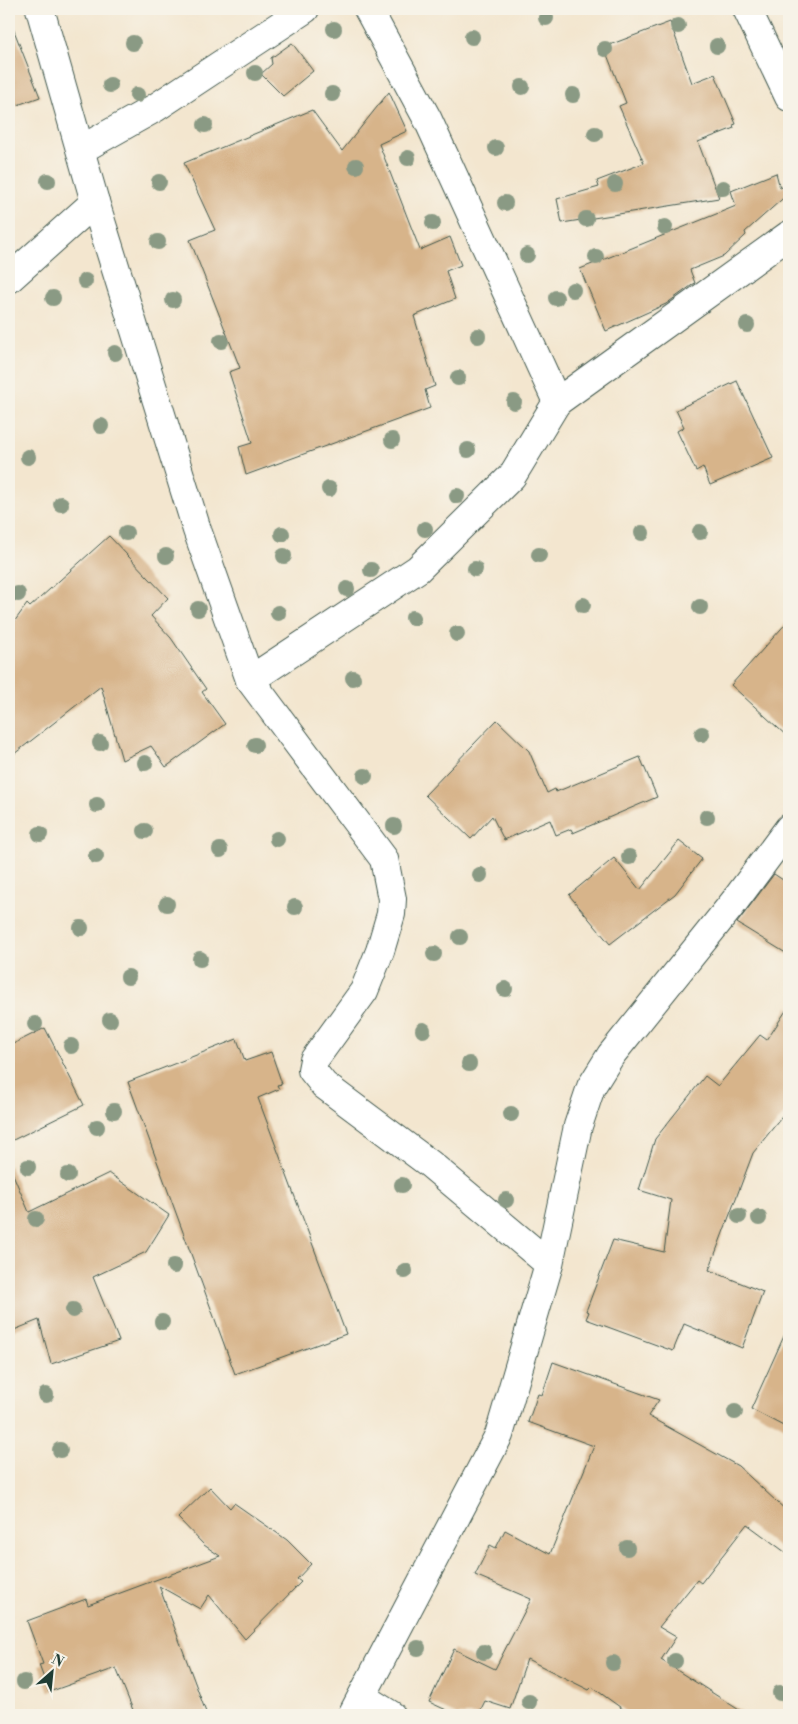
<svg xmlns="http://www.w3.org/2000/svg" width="798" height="1724" font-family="'Libre Bodoni',serif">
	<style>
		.building { fill: #d7b48a }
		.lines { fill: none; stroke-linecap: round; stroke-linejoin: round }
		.minor-casing { stroke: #3f564b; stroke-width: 30 }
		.minor { stroke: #fff; stroke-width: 28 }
		.tree { fill: #8a9a84 }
	</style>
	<rect width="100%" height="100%" fill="#f7f3e8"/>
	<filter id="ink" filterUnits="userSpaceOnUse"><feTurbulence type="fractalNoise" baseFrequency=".02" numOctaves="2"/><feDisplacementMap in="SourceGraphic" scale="10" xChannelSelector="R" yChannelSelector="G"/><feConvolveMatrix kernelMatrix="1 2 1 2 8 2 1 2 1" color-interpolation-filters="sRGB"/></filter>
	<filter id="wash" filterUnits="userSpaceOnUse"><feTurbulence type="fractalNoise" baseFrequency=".0096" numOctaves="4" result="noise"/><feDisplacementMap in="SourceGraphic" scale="20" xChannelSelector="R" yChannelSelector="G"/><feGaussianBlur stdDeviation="1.12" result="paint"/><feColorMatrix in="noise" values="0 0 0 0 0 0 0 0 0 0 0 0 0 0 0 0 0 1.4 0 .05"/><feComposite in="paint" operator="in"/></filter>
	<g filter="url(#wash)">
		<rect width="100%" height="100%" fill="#f3e6cf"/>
		<g id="blocks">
			<g class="building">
				<path d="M 670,22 L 692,83 L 715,74 L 736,124 L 733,125 L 734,128 L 698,142 L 719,198 L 562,223 L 557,199 L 599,187 L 597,181 L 644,163 L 619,106 L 626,103 L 604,47 Z"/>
				<path d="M 9,23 L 11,23 L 40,97 L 9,108 Z"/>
				<path d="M 292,43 L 313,71 L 283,96 L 261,74 L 272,64 L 271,58 Z"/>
				<path d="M 389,92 L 407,131 L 379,144 L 420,250 L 450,237 L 461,265 L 446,271 L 455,299 L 414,316 L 435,386 L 425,390 L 430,408 L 246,475 L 239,447 L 252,443 L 229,372 L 240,368 L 190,240 L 215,230 L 184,163 L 312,110 L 342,151 Z"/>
				<path d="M 776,173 L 780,188 L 789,184 L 789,193 L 745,232 L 746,235 L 724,256 L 690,270 L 695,283 L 666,304 L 606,331 L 580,269 L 736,206 L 731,191 Z"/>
				<path d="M 737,381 L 773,458 L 710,485 L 703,467 L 696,471 L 677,431 L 684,427 L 676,410 Z"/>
				<path d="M 109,536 L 168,598 L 151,616 L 171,638 L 206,689 L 202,692 L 225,724 L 166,767 L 151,746 L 122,760 L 101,686 L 9,758 L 9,629 L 27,604 L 30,607 Z"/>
				<path d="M 789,620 L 789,738 L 731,685 Z"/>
				<path d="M 497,720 L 529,751 L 547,793 L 555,789 L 556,792 L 640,757 L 657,797 L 573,833 L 571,829 L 556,835 L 550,820 L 504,840 L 492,816 L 471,839 L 425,795 Z"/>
				<path d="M 679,841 L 702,859 L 675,894 L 610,944 L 569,895 L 614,858 L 640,890 Z"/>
				<path d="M 774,874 L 789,884 L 789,955 L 737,923 Z"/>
				<path d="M 789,1006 L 789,1108 L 753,1153 L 709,1270 L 763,1292 L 742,1348 L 684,1324 L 673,1351 L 586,1319 L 589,1312 L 586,1311 L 613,1240 L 664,1252 L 671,1200 L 639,1190 L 655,1139 L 705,1076 L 718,1086 L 760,1035 L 767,1040 Z"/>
				<path d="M 45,1028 L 84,1105 L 9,1142 L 9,1046 Z"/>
				<path d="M 237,1039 L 245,1061 L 271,1052 L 282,1084 L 277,1085 L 279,1089 L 258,1098 L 346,1334 L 235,1374 L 128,1082 Z"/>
				<path d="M 9,1165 L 29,1212 L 109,1173 L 169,1215 L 146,1252 L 93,1277 L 119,1341 L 51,1364 L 39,1320 L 9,1332 Z"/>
				<path d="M 789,1325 L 789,1429 L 751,1409 Z"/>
				<path d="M 553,1362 L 659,1400 L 648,1416 L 738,1466 L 789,1513 L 789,1555 L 747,1524 L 701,1583 L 697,1580 L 659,1627 L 676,1637 L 661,1660 L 747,1715 L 631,1715 L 592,1687 L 589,1690 L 527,1659 L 510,1709 L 485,1701 L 478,1715 L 457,1715 L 429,1702 L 454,1649 L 495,1669 L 531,1599 L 475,1575 L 490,1545 L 496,1548 L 505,1530 L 550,1554 L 594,1446 L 528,1422 L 538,1394 L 542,1395 Z"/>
				<path d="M 210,1487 L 230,1508 L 234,1503 L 287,1540 L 311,1564 L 297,1579 L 301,1582 L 245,1639 L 209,1595 L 200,1609 L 159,1586 L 207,1715 L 135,1715 L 116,1668 L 49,1692 L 39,1665 L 43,1664 L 27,1621 L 86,1599 L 88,1605 L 220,1556 L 204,1545 L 178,1518 Z"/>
			</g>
		</g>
	</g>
	<g filter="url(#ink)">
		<use href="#blocks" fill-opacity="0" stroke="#3f564b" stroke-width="1"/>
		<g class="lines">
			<defs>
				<g id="minor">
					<path d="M 40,9 L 95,202 L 197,530 L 250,680 L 384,859 L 392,899 L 391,914 L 380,951 L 364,991 L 314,1060 L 312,1070 L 324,1085 L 430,1164 L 549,1264"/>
					<path d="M 747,9 L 789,97"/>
					<path d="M 82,149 L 155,108 L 305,9"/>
					<path d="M 9,279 L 95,202"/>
					<path d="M 557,402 L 789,235"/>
					<path d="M 250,680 L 418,569 L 512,476 L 557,402 L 428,120 L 368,9"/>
					<path d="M 362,1697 L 391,1715"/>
					<path d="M 352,1715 L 499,1435 L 549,1264 L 578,1126 L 591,1087 L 611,1055 L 734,902 L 789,828"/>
				</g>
			</defs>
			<use href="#minor" class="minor-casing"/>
			<use href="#minor" class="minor"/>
		</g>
		<g class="tree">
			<circle cx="546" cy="18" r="8"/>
			<circle cx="678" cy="26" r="8"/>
			<circle cx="334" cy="29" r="8"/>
			<circle cx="472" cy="37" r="8"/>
			<circle cx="133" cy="43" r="8"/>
			<circle cx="717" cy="46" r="8"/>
			<circle cx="605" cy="49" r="8"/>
			<circle cx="255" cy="73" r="8"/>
			<circle cx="110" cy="85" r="8"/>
			<circle cx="522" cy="87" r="8"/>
			<circle cx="332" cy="94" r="8"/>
			<circle cx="137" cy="95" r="8"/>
			<circle cx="573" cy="95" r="8"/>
			<circle cx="205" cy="125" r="8"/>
			<circle cx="595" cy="134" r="8"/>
			<circle cx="496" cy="148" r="8"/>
			<circle cx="408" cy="158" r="8"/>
			<circle cx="356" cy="166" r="8"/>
			<circle cx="48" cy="181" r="8"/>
			<circle cx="159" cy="182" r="8"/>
			<circle cx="615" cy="184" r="8"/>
			<circle cx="723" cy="188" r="8"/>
			<circle cx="505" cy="203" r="8"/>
			<circle cx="586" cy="219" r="8"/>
			<circle cx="433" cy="223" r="8"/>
			<circle cx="665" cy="227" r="8"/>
			<circle cx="158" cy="242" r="8"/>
			<circle cx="527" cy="255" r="8"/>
			<circle cx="596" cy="257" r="8"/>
			<circle cx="85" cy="281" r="8"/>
			<circle cx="573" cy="290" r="8"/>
			<circle cx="53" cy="298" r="8"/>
			<circle cx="556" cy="298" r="8"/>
			<circle cx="173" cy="300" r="8"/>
			<circle cx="747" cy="325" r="8"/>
			<circle cx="478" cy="336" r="8"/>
			<circle cx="221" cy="341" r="8"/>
			<circle cx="115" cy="353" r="8"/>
			<circle cx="458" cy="378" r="8"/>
			<circle cx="514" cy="402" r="8"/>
			<circle cx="101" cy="426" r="8"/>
			<circle cx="392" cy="440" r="8"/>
			<circle cx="468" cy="450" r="8"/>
			<circle cx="28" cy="457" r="8"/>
			<circle cx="329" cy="489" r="8"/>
			<circle cx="457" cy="496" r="8"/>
			<circle cx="61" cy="504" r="8"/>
			<circle cx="425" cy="529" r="8"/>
			<circle cx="700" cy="532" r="8"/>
			<circle cx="126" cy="533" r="8"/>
			<circle cx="642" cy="533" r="8"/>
			<circle cx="282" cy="534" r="8"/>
			<circle cx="539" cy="555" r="8"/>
			<circle cx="166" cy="556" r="8"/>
			<circle cx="284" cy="556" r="8"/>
			<circle cx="475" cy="569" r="8"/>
			<circle cx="371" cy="570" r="8"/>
			<circle cx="347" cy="589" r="8"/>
			<circle cx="18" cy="594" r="8"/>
			<circle cx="583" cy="605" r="8"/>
			<circle cx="700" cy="607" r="8"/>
			<circle cx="198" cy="609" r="8"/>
			<circle cx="278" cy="613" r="8"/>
			<circle cx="413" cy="618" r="8"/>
			<circle cx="457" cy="634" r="8"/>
			<circle cx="353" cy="678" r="8"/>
			<circle cx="702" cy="734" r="8"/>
			<circle cx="100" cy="743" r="8"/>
			<circle cx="255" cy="745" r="8"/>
			<circle cx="145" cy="763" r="8"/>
			<circle cx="365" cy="776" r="8"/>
			<circle cx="97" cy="805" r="8"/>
			<circle cx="707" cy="817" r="8"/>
			<circle cx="394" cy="826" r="8"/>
			<circle cx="145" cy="831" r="8"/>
			<circle cx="40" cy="834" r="8"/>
			<circle cx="277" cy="839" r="8"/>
			<circle cx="220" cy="850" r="8"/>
			<circle cx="96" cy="856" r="8"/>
			<circle cx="629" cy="857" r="8"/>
			<circle cx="480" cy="875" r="8"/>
			<circle cx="167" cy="904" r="8"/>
			<circle cx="295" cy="907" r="8"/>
			<circle cx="81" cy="928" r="8"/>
			<circle cx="460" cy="937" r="8"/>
			<circle cx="434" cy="954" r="8"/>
			<circle cx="200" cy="959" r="8"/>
			<circle cx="128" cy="977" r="8"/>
			<circle cx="505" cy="989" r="8"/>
			<circle cx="110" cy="1020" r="8"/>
			<circle cx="35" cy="1024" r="8"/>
			<circle cx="423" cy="1030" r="8"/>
			<circle cx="71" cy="1046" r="8"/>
			<circle cx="469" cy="1064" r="8"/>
			<circle cx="114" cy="1111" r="8"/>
			<circle cx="511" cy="1114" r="8"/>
			<circle cx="97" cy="1127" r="8"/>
			<circle cx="28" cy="1167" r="8"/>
			<circle cx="68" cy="1175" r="8"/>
			<circle cx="402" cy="1185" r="8"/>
			<circle cx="506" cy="1200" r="8"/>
			<circle cx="739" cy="1216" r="8"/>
			<circle cx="759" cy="1218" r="8"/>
			<circle cx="36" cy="1219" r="8"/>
			<circle cx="174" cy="1266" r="8"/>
			<circle cx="405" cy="1271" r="8"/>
			<circle cx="73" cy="1310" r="8"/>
			<circle cx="162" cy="1322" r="8"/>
			<circle cx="46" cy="1395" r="8"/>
			<circle cx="735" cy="1412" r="8"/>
			<circle cx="60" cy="1450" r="8"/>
			<circle cx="627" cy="1548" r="8"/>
			<circle cx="418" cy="1648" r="8"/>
			<circle cx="484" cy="1652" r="8"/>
			<circle cx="675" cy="1661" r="8"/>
			<circle cx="613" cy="1663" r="8"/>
			<circle cx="24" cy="1682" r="8"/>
			<circle cx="780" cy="1693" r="8"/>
			<circle cx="529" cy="1702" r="8"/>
		</g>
	</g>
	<rect width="798" height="1724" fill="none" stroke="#f7f3e8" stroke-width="30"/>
	<g transform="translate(52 1672) rotate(27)" stroke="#f7f3e8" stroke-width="4" paint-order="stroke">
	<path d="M0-4L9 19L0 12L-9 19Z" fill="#1f3d34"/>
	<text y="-8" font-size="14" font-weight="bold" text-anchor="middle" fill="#1f3d34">N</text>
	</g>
</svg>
